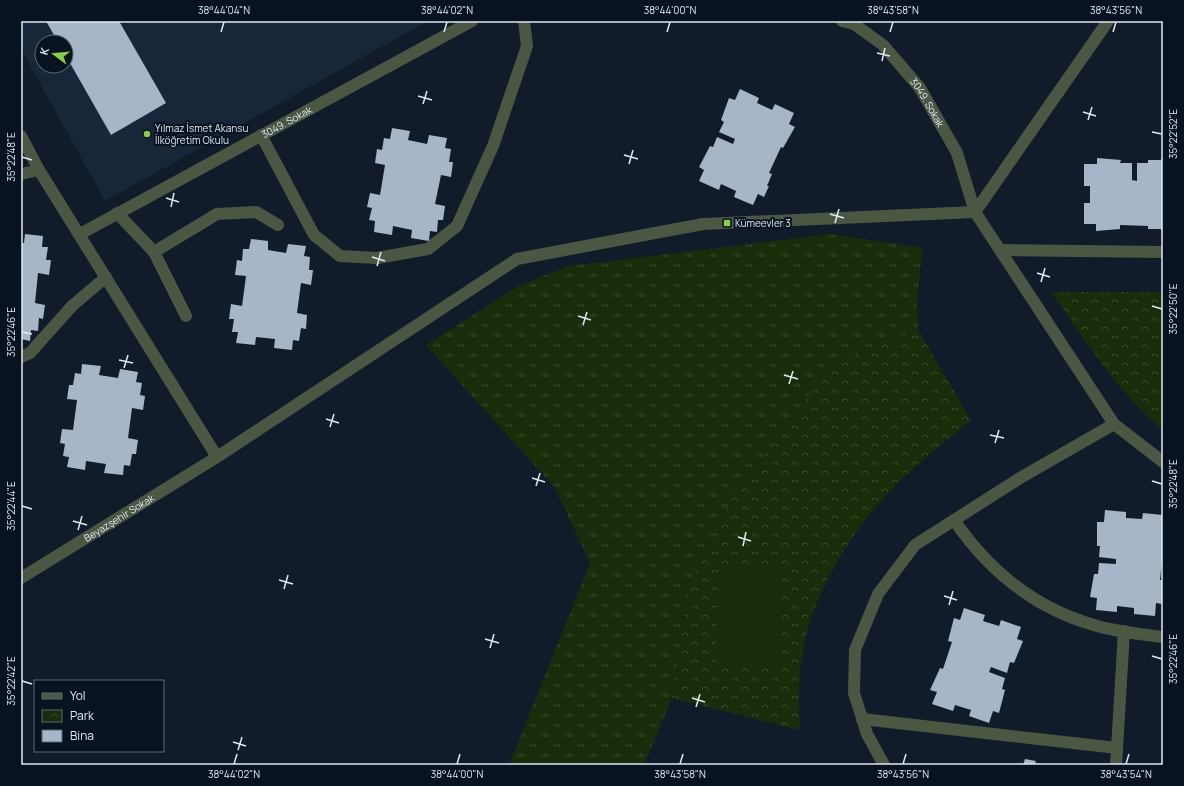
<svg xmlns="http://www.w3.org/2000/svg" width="1184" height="786" font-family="Manrope,sans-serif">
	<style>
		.built { fill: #18263a; fill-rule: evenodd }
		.grass { fill: url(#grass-tufts) }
		.park { fill: url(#park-crowns) }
		.pitch { fill: #1b2c0b }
		.building { fill: #a7b5c9 }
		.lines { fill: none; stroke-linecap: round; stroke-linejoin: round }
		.minor { stroke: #4b5743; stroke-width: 12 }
		.ticks { fill: none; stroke: #e0e8f2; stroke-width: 1.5 }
		.poi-dot { fill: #8ace47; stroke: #081220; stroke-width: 1.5 }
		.labels { text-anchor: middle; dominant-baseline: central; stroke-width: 4; stroke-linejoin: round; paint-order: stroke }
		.street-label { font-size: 10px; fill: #e0e8f2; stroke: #081220 }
		.poi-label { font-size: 10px; fill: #e0e8f2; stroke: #081220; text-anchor: start }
		.neatline { fill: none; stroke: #e0e8f2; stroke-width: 1.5 }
		.ticks-label { font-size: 10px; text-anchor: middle; fill: #e0e8f2 }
	</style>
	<defs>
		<pattern id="grass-tufts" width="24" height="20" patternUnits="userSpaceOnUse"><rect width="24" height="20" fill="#1b2c0b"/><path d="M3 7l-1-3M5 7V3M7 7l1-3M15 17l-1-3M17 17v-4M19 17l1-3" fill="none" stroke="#3c4b2f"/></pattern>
		<pattern id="park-crowns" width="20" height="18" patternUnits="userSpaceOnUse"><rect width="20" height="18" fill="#1b2c0b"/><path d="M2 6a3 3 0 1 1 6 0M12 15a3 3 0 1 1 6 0" fill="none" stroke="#3c4b2f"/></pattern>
	</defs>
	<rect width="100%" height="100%" fill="#111b2a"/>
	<path class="built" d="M 21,21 L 428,21 L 105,201 L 21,49 ZM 42,42 L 66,42 L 66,66 L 42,66 Z"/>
	<path class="grass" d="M 831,234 L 922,248 L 917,303 L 918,330 L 832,364 L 730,502 L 691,578 L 672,698 L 644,765 L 509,765 L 590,563 L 555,488 L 426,345 L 520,285 L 569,266 Z"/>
	<g class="park">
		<path d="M 1051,292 L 1163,292 L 1163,430 C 1117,392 1085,339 1051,292 Z"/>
		<path d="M 918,330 L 971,420 C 946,442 918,462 895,486 C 852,530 814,590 803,651 C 798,677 798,704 800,730 L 672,698 L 691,578 L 730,502 L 832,364 Z"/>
	</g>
	<path class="pitch" d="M 718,567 L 781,568 L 779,663 L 716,662 Z"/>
	<g class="building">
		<path d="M 46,21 L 119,21 L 166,103 L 111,135 L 66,56 L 66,42 L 58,42 Z"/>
		<path d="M 740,89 L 759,98 L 757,103 L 772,110 L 775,104 L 794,113 L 789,124 L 795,127 L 783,148 L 781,147 L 769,173 L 772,174 L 767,186 L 769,186 L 764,197 L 758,194 L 753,205 L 734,197 L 736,191 L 721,184 L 719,190 L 699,181 L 704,170 L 699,167 L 710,146 L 713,147 L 717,137 L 733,144 L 735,139 L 719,132 L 724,122 L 721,120 L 729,98 L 735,100 Z"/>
		<path d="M 392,128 L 410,131 L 408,140 L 427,144 L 429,135 L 447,138 L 445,148 L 451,149 L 449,162 L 453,162 L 451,177 L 441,175 L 435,204 L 445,206 L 443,220 L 438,220 L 437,232 L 430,231 L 429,241 L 411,238 L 412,230 L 393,226 L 392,235 L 374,232 L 375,221 L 369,220 L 372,208 L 367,207 L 370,193 L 380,195 L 385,165 L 375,163 L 377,149 L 382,150 L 384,138 L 390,139 Z"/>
		<path d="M 1097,158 L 1121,160 L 1120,163 L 1132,163 L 1132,180 L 1137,181 L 1137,163 L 1148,163 L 1148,160 L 1161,160 L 1161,158 L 1163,158 L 1163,231 L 1161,231 L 1161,229 L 1148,229 L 1148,226 L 1120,225 L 1120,229 L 1096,231 L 1096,224 L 1084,224 L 1084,203 L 1090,203 L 1090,186 L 1084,186 L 1084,164 L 1097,164 Z"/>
		<path d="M 25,234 L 43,236 L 42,247 L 48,247 L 46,260 L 51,260 L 49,275 L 38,273 L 35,303 L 45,305 L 43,319 L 39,318 L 38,331 L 31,330 L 30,341 L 21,339 L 21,243 L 24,243 Z"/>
		<path d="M 251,239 L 268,241 L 268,250 L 286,253 L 288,244 L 306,246 L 304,256 L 310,257 L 309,270 L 313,270 L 311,285 L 301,283 L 297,313 L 307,315 L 306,329 L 301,328 L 299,341 L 293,340 L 292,350 L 274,348 L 275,339 L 256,337 L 255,345 L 236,343 L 238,332 L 232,332 L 234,319 L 229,319 L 231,304 L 242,306 L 246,276 L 235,275 L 237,260 L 242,261 L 243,249 L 249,249 Z"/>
		<path d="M 82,364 L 101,366 L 99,375 L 118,378 L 120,369 L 138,372 L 136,382 L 142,383 L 140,395 L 145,396 L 143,410 L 132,408 L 128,438 L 138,440 L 136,454 L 132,454 L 130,466 L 124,465 L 123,475 L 104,473 L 106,464 L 86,461 L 85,470 L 67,467 L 69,457 L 63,456 L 65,444 L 60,443 L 62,429 L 73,430 L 77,400 L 67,399 L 69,385 L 73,385 L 75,373 L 81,374 Z"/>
		<path d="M 1105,510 L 1126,512 L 1126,518 L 1142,519 L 1143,513 L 1163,515 L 1163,552 L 1160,580 L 1163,580 L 1163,597 L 1162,604 L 1156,603 L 1155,616 L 1134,614 L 1134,608 L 1117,606 L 1117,612 L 1096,610 L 1097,598 L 1090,597 L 1094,574 L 1098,574 L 1099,563 L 1116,564 L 1116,559 L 1099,557 L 1100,546 L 1097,546 L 1097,522 L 1104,522 Z"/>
		<path d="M 964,608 L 985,615 L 983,621 L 999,626 L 1001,620 L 1021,627 L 1017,639 L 1023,641 L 1014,663 L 1010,662 L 1007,673 L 991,667 L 989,672 L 1005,678 L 1002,689 L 1005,690 L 999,713 L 993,711 L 989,723 L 969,716 L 971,710 L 955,705 L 953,711 L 932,704 L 937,692 L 930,690 L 940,668 L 943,669 L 952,642 L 948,641 L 954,618 L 960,620 Z"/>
		<path d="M 1025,759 L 1036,761 L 1035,763 L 1044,765 L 1023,765 Z"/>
	</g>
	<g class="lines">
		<g class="minor">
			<path id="s1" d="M 842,21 L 854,24 L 883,45 L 920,88 L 957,153 L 975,212 L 1114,424 L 1163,462"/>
			<path d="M 261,135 L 314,235 L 340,256 L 377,258 L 428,249 L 457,226 L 493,146 L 527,46 L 524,21"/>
			<path d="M 21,136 L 39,170 L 217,457"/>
			<path d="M 21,174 L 39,170"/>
			<path d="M 975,212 L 1108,21"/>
			<path d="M 117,213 L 154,252 L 186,316"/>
			<path id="s2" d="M 80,234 L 472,21"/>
			<path d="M 1000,250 L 1163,252"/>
			<path d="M 154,252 L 217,214 L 256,212 L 278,225"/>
			<path d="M 21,357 L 30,353 L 72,306 L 106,277"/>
			<path d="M 954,520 C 989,571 1034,608 1094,625 C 1116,632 1140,634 1163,637"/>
			<path id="s3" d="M 21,578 L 217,457 L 517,259 L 703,224 L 975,212"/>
			<path d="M 862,719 L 1117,748"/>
			<path d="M 884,765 L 867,734 L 854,693 L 855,650 L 878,594 L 915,545 L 1020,478 L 1114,424"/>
			<path d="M 1116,765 L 1124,631"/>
		</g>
	</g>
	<path class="ticks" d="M 221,32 L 224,22M 444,32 L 447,22M 667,32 L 670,22M 890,32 L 893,22M 1113,32 L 1116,22M 877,53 L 890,56M 882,61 L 885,48M 418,96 L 432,100M 423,104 L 427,91M 1083,112 L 1096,116M 1088,120 L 1092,107M 1152,132 L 1162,134M 624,155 L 638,159M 22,157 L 32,160M 629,164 L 633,150M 166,198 L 179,202M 171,207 L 174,193M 830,214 L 844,218M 835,223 L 839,209M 372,257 L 385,261M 377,266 L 381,252M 1037,273 L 1050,277M 1041,282 L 1045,268M 1152,306 L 1162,309M 578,316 L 591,320M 583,325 L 587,312M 22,332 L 32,334M 119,360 L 133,363M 124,368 L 128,355M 784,375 L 798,379M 789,384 L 793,371M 326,419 L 339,423M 330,427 L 334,414M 990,435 L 1004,438M 995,443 L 999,430M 532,478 L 545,482M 1152,481 L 1162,484M 536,486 L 540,473M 22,506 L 32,509M 73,521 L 87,525M 78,530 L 82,516M 738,537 L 751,541M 743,546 L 746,532M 279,580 L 293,584M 284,589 L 288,575M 944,596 L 957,600M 949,605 L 953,591M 485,639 L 499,643M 490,648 L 494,634M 1152,656 L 1162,659M 22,681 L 32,684M 692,698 L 705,702M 696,707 L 700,694M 233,742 L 246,746M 238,750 L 242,737M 234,764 L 237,754M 457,764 L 460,754M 680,764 L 683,754M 903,764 L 906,754M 1126,764 L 1129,754"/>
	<g class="poi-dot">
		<circle cx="147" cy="134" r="4"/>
		<rect x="723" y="219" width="8" height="8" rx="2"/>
	</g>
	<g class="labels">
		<g class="street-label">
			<text stroke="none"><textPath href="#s1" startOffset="121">3049. Sokak</textPath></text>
			<text stroke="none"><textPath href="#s2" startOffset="235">3049. Sokak</textPath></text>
			<text stroke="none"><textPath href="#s3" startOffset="115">Beyazşehir Sokak</textPath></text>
		</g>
		<g class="poi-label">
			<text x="155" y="128">Yılmaz İsmet Akansu<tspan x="155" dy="12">İlköğretim Okulu</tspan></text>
			<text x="735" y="223">Kümeevler 3</text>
		</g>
	</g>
	<rect width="1184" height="786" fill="none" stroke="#081220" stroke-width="44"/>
	<rect x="34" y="680" width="130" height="72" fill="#081220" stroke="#5e6874"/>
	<rect x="42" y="693" width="20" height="6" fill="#4b5743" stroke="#5e6874"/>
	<text x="70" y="700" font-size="12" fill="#e0e8f2">Yol</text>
	<rect x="42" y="710" width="20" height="12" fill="url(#park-crowns)" stroke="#5e6874"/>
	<text x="70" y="720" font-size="12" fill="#e0e8f2">Park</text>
	<rect x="42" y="730" width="20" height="12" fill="#a7b5c9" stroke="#5e6874"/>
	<text x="70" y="740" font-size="12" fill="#e0e8f2">Bina</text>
	<g transform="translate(54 54) rotate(286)"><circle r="19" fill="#081220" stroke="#5e6874"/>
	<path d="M0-3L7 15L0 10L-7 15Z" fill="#8ace47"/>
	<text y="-6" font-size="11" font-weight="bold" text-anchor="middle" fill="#e0e8f2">K</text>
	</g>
	<rect x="22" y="22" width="1140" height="742" class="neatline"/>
	<g class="ticks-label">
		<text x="224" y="14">38°44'04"N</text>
		<text x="447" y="14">38°44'02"N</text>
		<text x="670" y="14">38°44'00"N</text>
		<text x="893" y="14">38°43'58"N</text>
		<text x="1116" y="14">38°43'56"N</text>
		<text transform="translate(1173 134) rotate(-90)" y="4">35°22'52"E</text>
		<text transform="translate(11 157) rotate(-90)" y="4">35°22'48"E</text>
		<text transform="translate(1173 309) rotate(-90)" y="4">35°22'50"E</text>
		<text transform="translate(11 332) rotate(-90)" y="4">35°22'46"E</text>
		<text transform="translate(1173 484) rotate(-90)" y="4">35°22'48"E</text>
		<text transform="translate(11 506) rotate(-90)" y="4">35°22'44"E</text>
		<text transform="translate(1173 659) rotate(-90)" y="4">35°22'46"E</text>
		<text transform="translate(11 681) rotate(-90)" y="4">35°22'42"E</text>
		<text x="234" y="778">38°44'02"N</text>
		<text x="457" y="778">38°44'00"N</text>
		<text x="680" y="778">38°43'58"N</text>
		<text x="903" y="778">38°43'56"N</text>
		<text x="1126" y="778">38°43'54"N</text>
	</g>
</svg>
